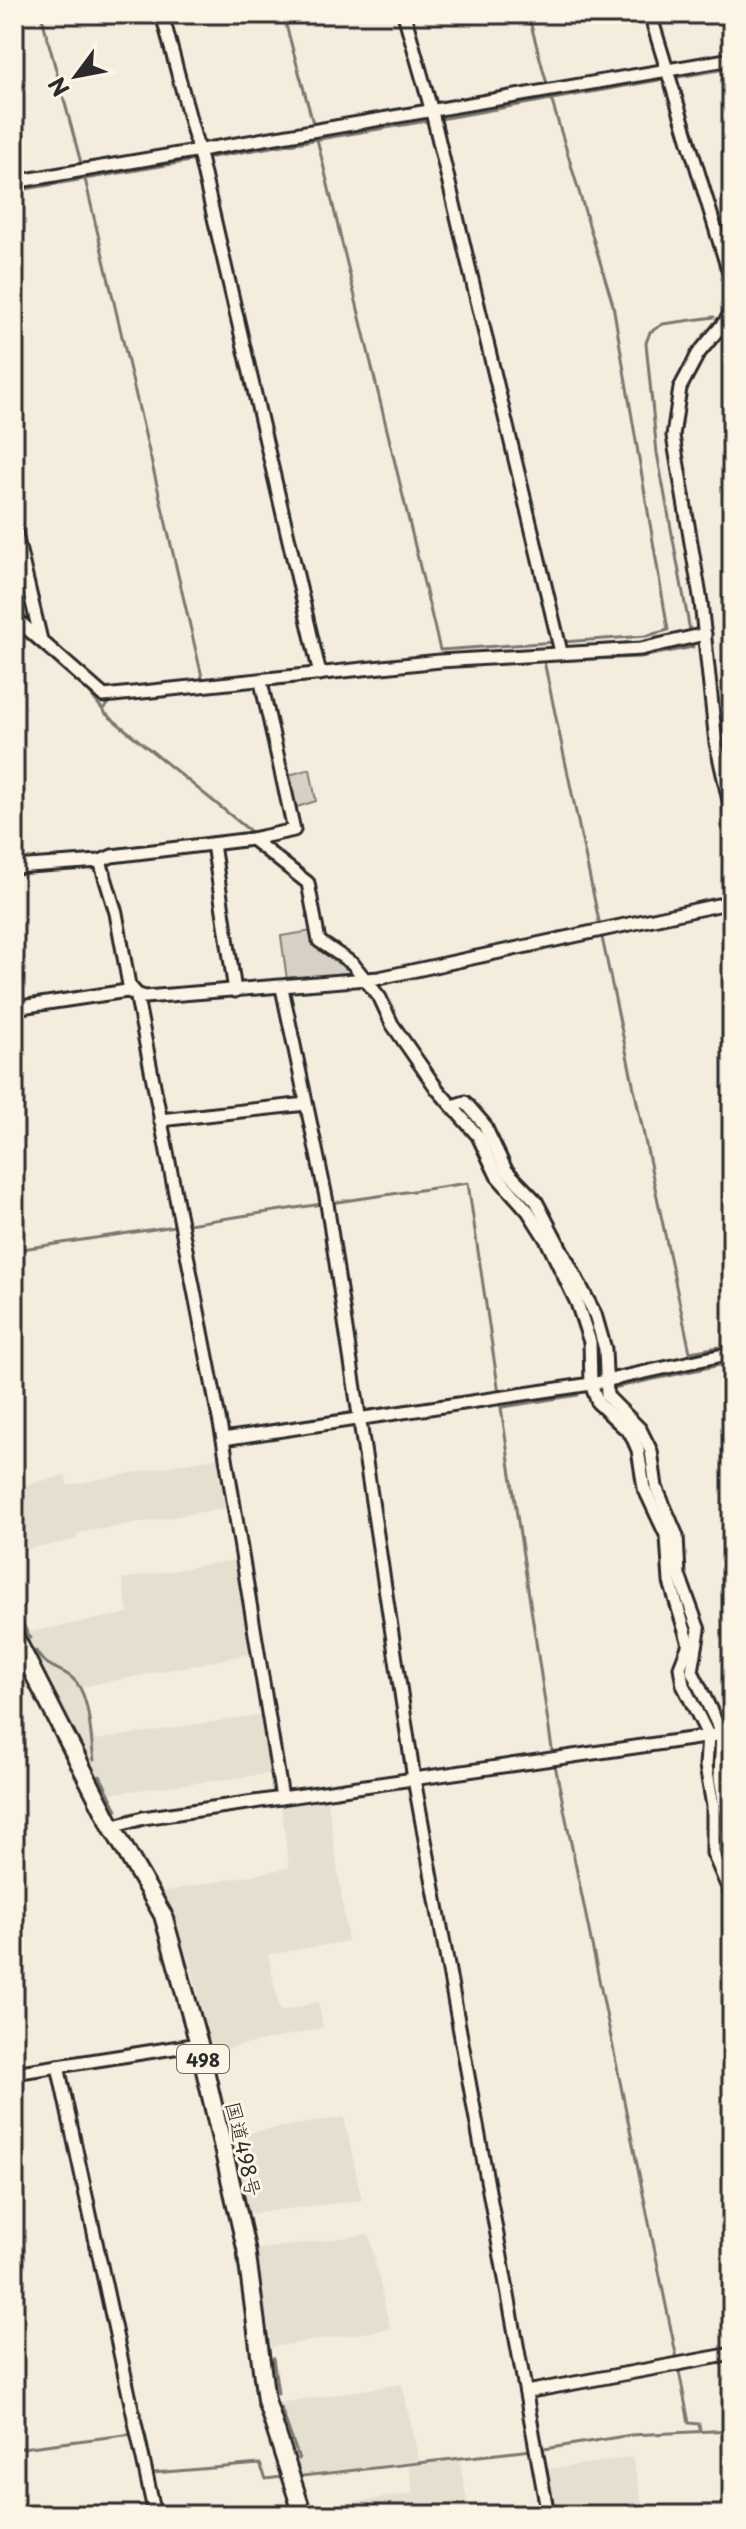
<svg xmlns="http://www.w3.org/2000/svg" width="746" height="2529" font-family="'Playpen Sans','Klee One',sans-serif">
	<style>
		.built { fill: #e5dfd0 }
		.green { fill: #d6d1c4; stroke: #807e78; stroke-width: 2 }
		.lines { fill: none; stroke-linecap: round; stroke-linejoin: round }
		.stream { stroke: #7a7771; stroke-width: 3 }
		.minor-casing { stroke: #2b2b2b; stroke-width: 17 }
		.highway-casing { stroke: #2b2b2b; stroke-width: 22 }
		.minor { stroke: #fcf5e5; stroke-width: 11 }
		.highway { stroke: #fcf5e5; stroke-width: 16 }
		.labels { text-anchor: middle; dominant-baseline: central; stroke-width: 6; stroke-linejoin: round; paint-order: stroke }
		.shield { fill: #fcf5e5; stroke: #6a6863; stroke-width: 2 }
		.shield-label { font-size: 18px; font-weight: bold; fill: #2b2b2b }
		.street-label { font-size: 20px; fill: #2b2b2b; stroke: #fcf5e5 }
	</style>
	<rect width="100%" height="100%" fill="#f4edde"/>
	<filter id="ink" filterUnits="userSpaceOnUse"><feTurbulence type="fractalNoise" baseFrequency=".0125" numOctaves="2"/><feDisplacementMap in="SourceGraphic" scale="16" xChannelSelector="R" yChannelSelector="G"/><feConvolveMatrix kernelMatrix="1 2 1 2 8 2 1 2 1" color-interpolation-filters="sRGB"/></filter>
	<g filter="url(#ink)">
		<g class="built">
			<path d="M 224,1456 L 232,1507 L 78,1533 L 76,1540 L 14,1551 L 14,1488 L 65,1475 L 68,1485 Z"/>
			<path d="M 240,1559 L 256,1653 L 81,1687 L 95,1740 L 264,1714 L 275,1773 L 106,1794 L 58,1705 L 25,1633 L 128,1613 L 122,1579 Z"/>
			<path d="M 327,1796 L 348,1941 L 268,1955 L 280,2011 L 318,2002 L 323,2028 L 211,2052 L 192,1968 L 161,1892 L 289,1868 L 281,1804 Z"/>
			<path d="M 344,2117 L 362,2200 L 247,2214 L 229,2136 Z"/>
			<path d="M 369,2234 L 390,2329 L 271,2347 L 256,2250 Z"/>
			<path d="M 402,2384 L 419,2460 L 301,2475 L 278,2403 Z"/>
			<path d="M 632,2457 L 643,2506 L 550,2515 L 544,2470 Z"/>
			<path d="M 459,2459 L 470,2515 L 314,2515 L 312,2509 L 413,2493 L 409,2465 Z"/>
		</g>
		<g class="green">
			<path d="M 310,769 L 316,801 L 294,808 L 286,776 Z"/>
			<path d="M 312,931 L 351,969 L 353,976 L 287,980 L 281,936 Z"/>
		</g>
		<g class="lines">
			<g class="stream">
				<path d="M 41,14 L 81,163"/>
				<path d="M 283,14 L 313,123"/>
				<path d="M 528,14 L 548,88"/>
				<path d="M 672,78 L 732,68"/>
				<path d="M 550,95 L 613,305 L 668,630 L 646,636 L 562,642"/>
				<path d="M 440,119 L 665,79"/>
				<path d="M 317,139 L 440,650 L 555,642"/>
				<path d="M 206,158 L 427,121"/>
				<path d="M 85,179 L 203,681"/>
				<path d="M 14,191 L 196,160"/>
				<path d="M 14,627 L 89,692 L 106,714 L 255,835"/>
				<path d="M 268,686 L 392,672"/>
				<path d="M 123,688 L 151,686"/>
				<path d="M 103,710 L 112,700"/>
				<path d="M 277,779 L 286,822"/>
				<path d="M 313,883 L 317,899"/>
				<path d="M 600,926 L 544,661 L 641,657 L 693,647 L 657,453 L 646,343 L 650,332 L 663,324 L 714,317"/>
				<path d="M 601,933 L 690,1352 L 725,1346 L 726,1350"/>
				<path d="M 375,982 L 384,995"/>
				<path d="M 400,1027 L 455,1101"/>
				<path d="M 460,1106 L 482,1131"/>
				<path d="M 507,1179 L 534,1209"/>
				<path d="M 330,1203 L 468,1183 L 499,1393"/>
				<path d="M 14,1211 L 22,1249 L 322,1204"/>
				<path d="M 728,1357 L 732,1377"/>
				<path d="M 598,1378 L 599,1346"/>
				<path d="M 613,1388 L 729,1363"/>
				<path d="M 500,1401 L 552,1749"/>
				<path d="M 503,1407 L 578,1395"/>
				<path d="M 644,1449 L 651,1493"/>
				<path d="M 683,1606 L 690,1621"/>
				<path d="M 17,1613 L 30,1638"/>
				<path d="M 36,1651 C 43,1666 59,1668 71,1677 C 91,1692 90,1737 94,1760"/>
				<path d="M 693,1693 L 710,1721"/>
				<path d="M 716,1742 L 714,1778 L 723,1862"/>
				<path d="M 555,1765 L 677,2359"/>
				<path d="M 100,1776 L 117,1810"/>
				<path d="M 273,2358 L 278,2393"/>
				<path d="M 679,2371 L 689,2423 L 699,2424 L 700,2429"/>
				<path d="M 281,2408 L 299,2459"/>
				<path d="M 145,2433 L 153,2473 L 260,2464 L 266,2479 L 282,2477"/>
				<path d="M 14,2449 L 133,2434"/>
				<path d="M 544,2449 L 631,2435 L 732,2430"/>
				<path d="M 303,2476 L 532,2450"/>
			</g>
			<defs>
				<g id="minor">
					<path d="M 162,14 L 198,149 L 320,674"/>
					<path d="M 404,14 L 432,112 L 561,652"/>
					<path d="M 650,14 L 732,283"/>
					<path d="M 14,182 L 732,59"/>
					<path d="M 732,313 L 698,354 L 680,388 L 673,436 L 701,602 L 716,743 L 732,814"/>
					<path d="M 14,526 L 41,640"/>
					<path d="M 14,617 L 104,696 L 440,661 L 641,649 L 705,634"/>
					<path d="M 252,839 L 308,883 L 319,941 L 353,964 L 380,998 L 392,1024 L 437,1089 L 478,1136 L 497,1176 L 528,1211 L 547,1241 L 577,1303 L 590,1342 L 591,1384 L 598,1403 L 631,1434 L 638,1450 L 644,1488 L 667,1537 L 670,1582 L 689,1644 L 680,1667 L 683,1685 L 708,1735 L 706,1766 L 713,1806 L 713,1853 L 732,1897"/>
					<path d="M 213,844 L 235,991"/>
					<path d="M 100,861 L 116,913 L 129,985 L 136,993 L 223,1439 L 282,1798"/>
					<path d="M 14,867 L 100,861 L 112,856 L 252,839 L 294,830 L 261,682"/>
					<path d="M 282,988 L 326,1197 L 414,1779 L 548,2515"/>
					<path d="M 14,1008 L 127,991 L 145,997 L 379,978 L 732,902"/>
					<path d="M 452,1106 L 465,1102 L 484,1124 L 506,1170 L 536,1201 L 595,1314 L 605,1349 L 607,1396 L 640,1429 L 651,1451 L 656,1487 L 677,1536 L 679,1575 L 699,1630 L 692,1671 L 722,1734 L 720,1777 L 727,1818 L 726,1848 L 732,1870"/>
					<path d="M 160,1120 L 306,1104"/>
					<path d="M 223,1439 L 591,1384 L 732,1353"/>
					<path d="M 112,1827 L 143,1818 L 732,1733"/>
					<path d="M 58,2066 L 155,2515"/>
					<path d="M 14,2073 L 199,2044"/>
					<path d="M 526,2392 L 732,2354"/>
				</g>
				<path id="highway" d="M 14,1635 L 112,1827 L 163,1915 L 199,2044 L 246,2248 L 266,2400 L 303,2515"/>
			</defs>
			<use href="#minor" class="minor-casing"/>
			<use href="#highway" class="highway-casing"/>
			<use href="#minor" class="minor"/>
			<use href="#highway" class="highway"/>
		</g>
	</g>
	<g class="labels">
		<rect class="shield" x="177" y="2045" width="52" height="28" rx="6"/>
		<g class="shield-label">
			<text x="203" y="2059">498</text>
		</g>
		<g class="street-label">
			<text transform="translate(244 2149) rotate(77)">国道498号</text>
		</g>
	</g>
	<rect width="746" height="2529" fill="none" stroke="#fcf5e5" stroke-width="48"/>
	<rect x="24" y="24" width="698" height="2481" fill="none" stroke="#2b2b2b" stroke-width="3" filter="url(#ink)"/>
	<g transform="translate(76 76) rotate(238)" stroke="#fcf5e5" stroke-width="6" paint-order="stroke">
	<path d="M0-6L14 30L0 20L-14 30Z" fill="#2b2b2b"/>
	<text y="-12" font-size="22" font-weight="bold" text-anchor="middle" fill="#2b2b2b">N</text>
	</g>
</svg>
